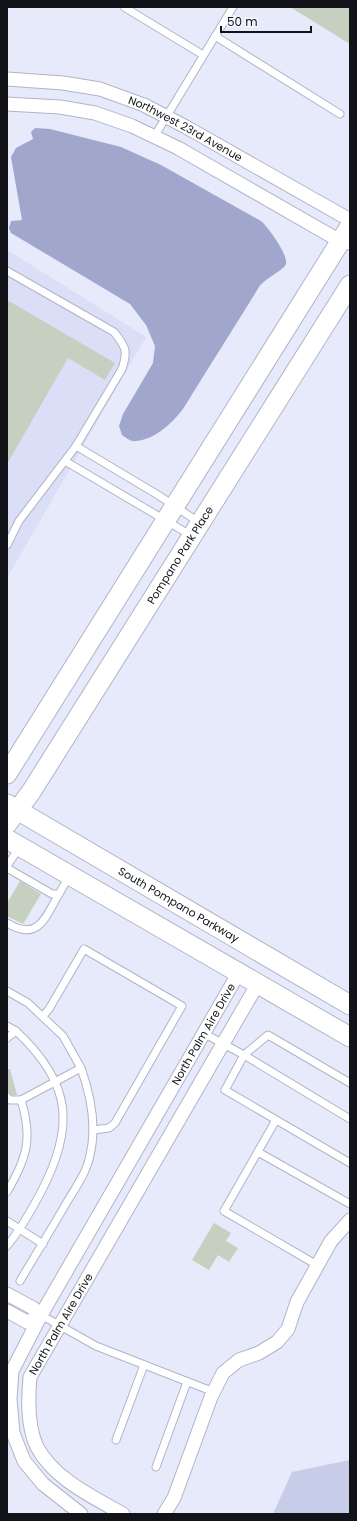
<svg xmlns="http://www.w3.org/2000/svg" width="357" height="1521" font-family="Poppins,sans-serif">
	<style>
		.built { fill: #dadef6 }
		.green { fill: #c7cce8 }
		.water { fill: #a1a7cc }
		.building { fill: #c6d0c0 }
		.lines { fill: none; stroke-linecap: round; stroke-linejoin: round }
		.lane-casing { stroke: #b1b4c5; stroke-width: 9 }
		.street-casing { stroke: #b1b4c5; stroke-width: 15 }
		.secondary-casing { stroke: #b1b4c5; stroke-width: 21 }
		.lane { stroke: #fff; stroke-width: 7 }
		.street { stroke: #fff; stroke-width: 13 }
		.secondary { stroke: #fff; stroke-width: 19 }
		.labels { text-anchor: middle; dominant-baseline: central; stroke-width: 3; stroke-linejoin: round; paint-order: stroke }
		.street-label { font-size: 11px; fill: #121319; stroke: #f6f8ff }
	</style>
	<rect width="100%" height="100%" fill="#e6eafb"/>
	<path class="built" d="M 7,250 L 146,337 L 7,578 Z"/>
	<path class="green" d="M 350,1460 L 350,1514 L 273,1514 L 292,1472 Z"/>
	<path class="water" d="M 35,128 L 50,129 L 121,147 L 161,165 L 261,221 C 268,227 288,254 286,264 C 284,270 264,279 259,287 C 234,328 208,368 183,409 C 172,423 156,439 136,441 C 131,442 126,438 122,435 L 119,426 L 123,414 L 153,363 L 155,346 L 146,325 L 130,304 L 11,233 L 9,228 L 11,221 L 22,220 L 11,157 L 16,148 L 33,139 L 31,132 Z"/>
	<g class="building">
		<path d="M 290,7 L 350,7 L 350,44 Z"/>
		<path d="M 7,300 L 115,363 L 105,380 L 68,358 L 7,464 Z"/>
		<path d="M 20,881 L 41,894 L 23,924 L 7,916 L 7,903 Z"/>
		<path d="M 7,1069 L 10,1069 L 17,1095 L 12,1095 L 7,1092 Z"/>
		<path d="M 214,1223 L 231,1233 L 226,1241 L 238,1248 L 229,1262 L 218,1255 L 209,1270 L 192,1260 Z"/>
	</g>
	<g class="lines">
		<defs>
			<g id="lane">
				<path d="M 124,7 L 203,55"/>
				<path d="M 215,36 L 340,114"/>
				<path d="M 154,137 L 233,7"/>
				<path d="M 7,271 L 114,332 C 126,347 128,351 122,369 L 76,446 L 19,521 L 7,545"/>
				<path d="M 76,446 L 158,495 L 200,523"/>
				<path d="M 65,461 L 192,536"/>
				<path d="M 7,866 L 19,848"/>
				<path d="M 7,868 L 52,894 L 59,894 L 69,876"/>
				<path d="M 7,923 C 38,942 45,918 59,894"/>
				<path d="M 7,991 L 28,1003 L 63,1036 L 81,1068"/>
				<path d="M 43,1016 L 49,1009 L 84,949 L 182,1006 L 115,1123 L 109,1128 L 93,1130"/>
				<path d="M 7,1026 L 16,1031"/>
				<path d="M 205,1034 L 244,1055 L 350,1119"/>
				<path d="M 7,1038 L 16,1031 C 73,1084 75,1128 40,1194 C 30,1213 20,1230 7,1246"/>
				<path d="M 350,1083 L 268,1035 L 244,1055 L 225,1090 L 350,1163"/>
				<path d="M 7,1097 L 10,1100 L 21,1100"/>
				<path d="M 276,1120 L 224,1211 L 317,1265"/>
				<path d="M 258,1152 L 350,1204"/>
				<path d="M 7,1192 C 27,1158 33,1138 21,1100 L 81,1068 C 91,1096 97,1126 90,1155 C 87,1172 76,1187 67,1202 C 52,1228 36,1254 20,1281"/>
				<path d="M 7,1221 L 43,1244"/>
				<path d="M 41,1315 L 96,1346 L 214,1392"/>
				<path d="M 116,1440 L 144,1365"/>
				<path d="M 156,1467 L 187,1382"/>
			</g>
			<g id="street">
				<path id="s1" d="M 7,79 L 63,83 L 100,89 L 144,105 L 186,127 L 350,220"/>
				<path d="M 7,104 L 60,107 L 95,113 L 132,126 L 178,148 L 340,241 L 349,243"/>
				<path d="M 7,1294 L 33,1308 L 41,1315 L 27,1322 L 7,1311"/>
				<path id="s2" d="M 81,1514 L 43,1484 L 24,1461 L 13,1433 L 10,1399 L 12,1371 L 41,1315 L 238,974"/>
				<path id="s3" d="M 123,1514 C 93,1497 54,1479 37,1447 C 27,1426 28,1399 30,1377 L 257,985"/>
				<path d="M 164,1514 L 174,1498 L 211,1397 L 223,1373 L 239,1360 L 259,1353 L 277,1342 L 288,1329 L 297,1302 L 331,1241 L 350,1220"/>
			</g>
			<g id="secondary">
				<path d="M 7,774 L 350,226"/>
				<path id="s4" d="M 7,804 L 350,1005"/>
				<path id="s5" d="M 7,824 L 31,792 L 350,285"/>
				<path d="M 7,839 L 350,1037"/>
			</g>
		</defs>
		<use href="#lane" class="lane-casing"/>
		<use href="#street" class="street-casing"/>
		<use href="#secondary" class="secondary-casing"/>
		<use href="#lane" class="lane"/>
		<use href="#street" class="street"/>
		<use href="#secondary" class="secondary"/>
	</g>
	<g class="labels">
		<g class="street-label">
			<text stroke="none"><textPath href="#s1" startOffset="188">Northwest 23rd Avenue</textPath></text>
			<text stroke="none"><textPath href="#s5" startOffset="320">Pompano Park Place</textPath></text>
			<text stroke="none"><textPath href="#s4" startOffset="199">South Pompano Parkway</textPath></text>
			<text stroke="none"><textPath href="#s2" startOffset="558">North Palm Aire Drive</textPath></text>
			<text stroke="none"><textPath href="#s3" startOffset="243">North Palm Aire Drive</textPath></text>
		</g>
	</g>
	<rect width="357" height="1521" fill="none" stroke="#121319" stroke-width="16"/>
	<path d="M221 26v6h90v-6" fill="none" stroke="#121319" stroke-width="2"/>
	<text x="227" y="26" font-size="12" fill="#121319" stroke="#f6f8ff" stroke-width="3" paint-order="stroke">50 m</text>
</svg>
